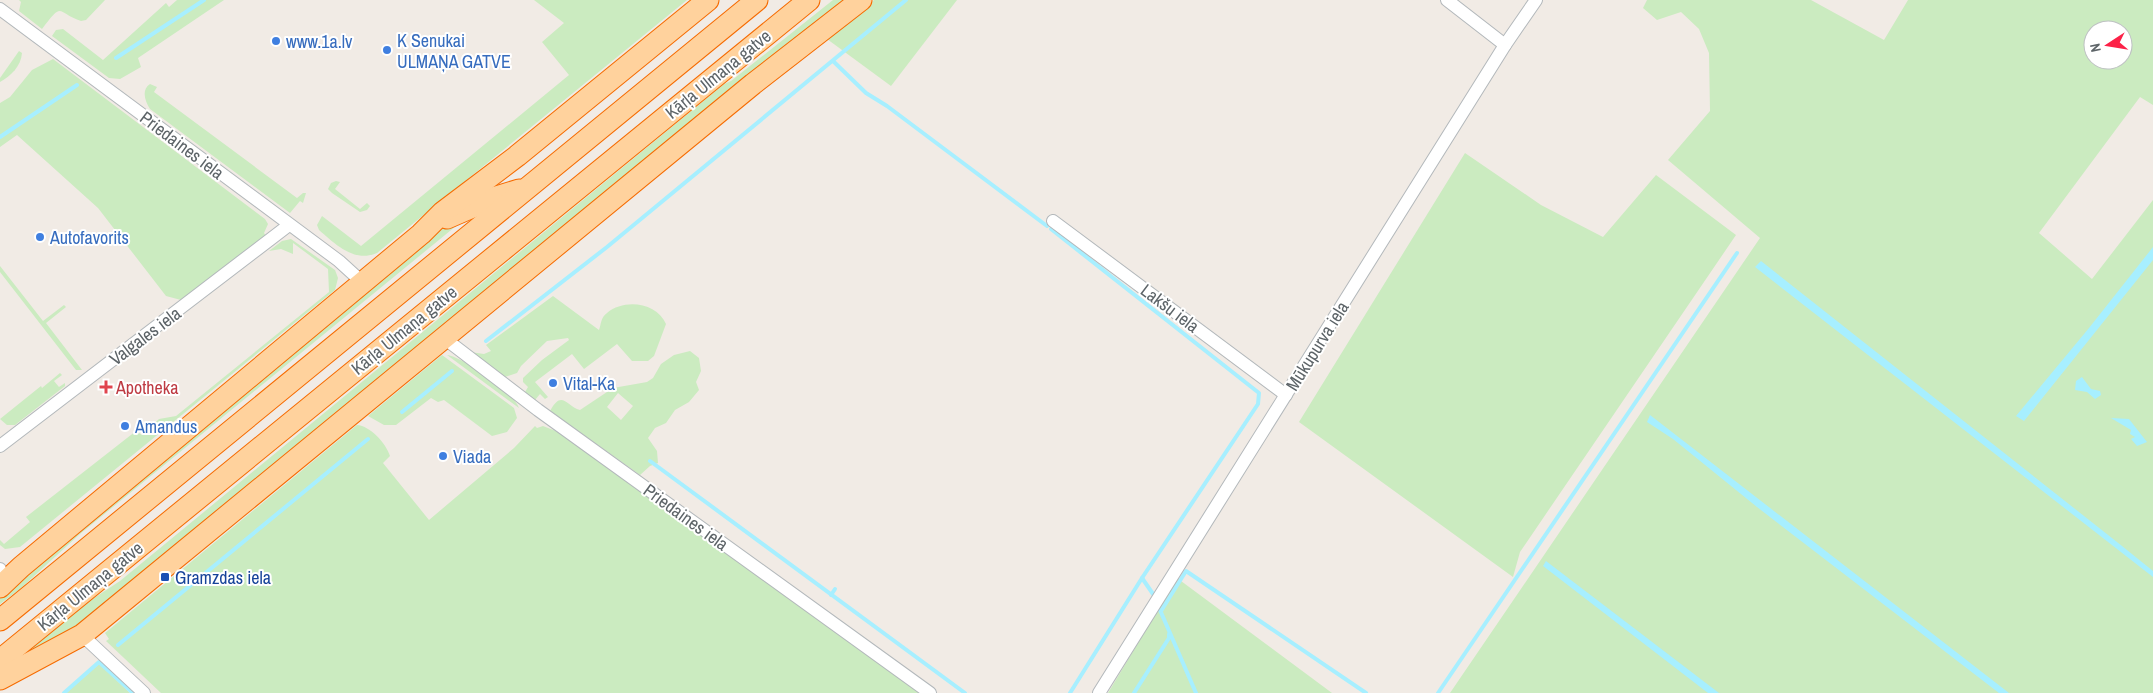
<svg xmlns="http://www.w3.org/2000/svg" width="2153" height="693" font-family="'Archivo Narrow',sans-serif">
	<style>
		.green { fill: #cbebc0; fill-rule: evenodd }
		.water { fill: #a7efff }
		.lines { fill: none; stroke-linecap: round; stroke-linejoin: round }
		.stream { stroke: #a7efff; stroke-width: 4 }
		.minor-casing { stroke: #b3b8bb; stroke-width: 14 }
		.trunk-casing { stroke: #f66b00; stroke-width: 23 }
		.minor { stroke: #fff; stroke-width: 12 }
		.trunk { stroke: #ffd29d; stroke-width: 21 }
		.shop-dot { fill: #3f7fe0; stroke: #fff; stroke-width: 2 }
		.health-dot { fill: #e0444e; stroke: #fff; stroke-width: 2 }
		.transit-dot { fill: #1a4fb4; stroke: #fff; stroke-width: 2 }
		.labels { text-anchor: middle; dominant-baseline: central; stroke-width: 4; stroke-linejoin: round; paint-order: stroke }
		.shop-label { font-size: 18px; fill: #366cbe; stroke: #fff; text-anchor: start }
		.street-label { font-size: 18px; fill: #5d6468; stroke: #fff }
		.health-label { font-size: 18px; fill: #be3a42; stroke: #fff; text-anchor: start }
		.transit-label { font-size: 18px; fill: #164399; stroke: #fff; text-anchor: start }
	</style>
	<rect width="100%" height="100%" fill="#f1ebe5"/>
	<g class="green">
		<path d="M 19,0 L 105,0 L 86,20 L 81,21 C 56,13 64,0 42,29 L 19,11 L 21,2 Z"/>
		<path d="M 177,0 L 224,0 L 138,58 L 141,67 L 120,79 L 109,78 L 52,36 L 56,30 L 63,29 L 103,60 L 166,3 L 169,7 Z"/>
		<path d="M 534,0 L 687,0 L 377,253 C 354,263 335,244 319,230 L 317,225 L 322,216 L 361,246 L 569,75 L 542,42 L 564,23 Z"/>
		<path d="M 833,0 L 846,0 L 71,635 L 22,656 L 91,600 L 120,581 L 724,84 L 731,81 Z"/>
		<path d="M 874,0 L 957,0 L 891,86 L 827,39 Z"/>
		<path d="M 1647,0 L 1811,0 L 1884,40 L 1908,0 L 2153,0 L 2153,105 L 2140,97 L 2039,233 L 2092,279 L 2153,200 L 2153,693 L 1450,693 L 1760,238 L 1668,160 L 1710,111 L 1709,53 L 1699,29 L 1681,12 L 1657,20 L 1643,8 ZM 2093,30 L 2123,30 L 2123,60 L 2093,60 Z"/>
		<path d="M 19,51 L 22,53 C 21,66 11,76 0,82 L 0,78 Z"/>
		<path d="M 53,59 L 265,219 L 268,224 L 264,233 L 266,236 L 181,300 L 166,296 L 98,208 L 17,135 L 0,147 L 0,103 L 10,97 L 32,70 Z"/>
		<path d="M 150,84 L 157,87 L 154,92 L 297,198 L 303,193 L 306,193 L 303,203 L 300,201 L 290,213 L 150,109 C 145,101 141,90 150,84 Z"/>
		<path d="M 1465,153 L 1541,205 L 1603,237 L 1656,175 L 1736,235 L 1520,552 L 1513,577 L 1299,422 Z"/>
		<path d="M 336,181 L 340,182 L 335,189 L 360,209 L 367,203 L 370,206 L 367,210 L 360,212 L 332,193 L 328,189 L 331,183 Z"/>
		<path d="M 467,217 L 80,534 L 20,589 L 0,604 L 0,593 L 447,222 Z"/>
		<path d="M 291,239 L 335,270 L 338,278 L 335,290 L 20,547 L 5,549 L 0,545 L 0,540 L 4,544 L 30,522 L 26,517 L 136,431 L 142,435 L 159,419 L 176,416 L 329,292 L 328,269 L 293,243 L 293,254 L 281,249 L 269,251 L 282,241 Z"/>
		<path d="M 0,266 L 43,321 L 64,305 L 66,307 L 46,323 L 82,370 L 76,370 L 0,272 Z"/>
		<path d="M 553,296 L 599,330 C 601,324 601,317 607,313 C 625,298 657,303 666,324 L 654,356 L 648,361 L 632,361 L 617,344 L 584,369 L 572,354 L 535,382 L 548,397 L 545,399 L 540,394 L 535,400 L 525,392 L 528,387 L 523,382 L 523,378 L 542,360 L 569,340 L 568,338 L 547,341 L 521,366 L 517,373 L 505,377 L 470,352 L 484,354 L 491,351 L 486,345 Z"/>
		<path d="M 690,351 L 699,358 L 701,371 L 696,382 L 699,390 L 689,402 L 675,410 L 666,423 L 655,428 L 648,438 L 657,451 L 658,463 L 650,466 L 640,475 L 550,411 C 562,389 566,406 580,410 L 613,388 L 647,382 L 653,378 L 661,364 L 674,355 ZM 618,393 L 633,406 L 621,420 L 607,407 Z"/>
		<path d="M 442,355 L 514,408 L 517,418 L 507,432 L 492,436 L 444,400 L 438,402 L 431,398 L 396,425 L 384,425 L 368,416 Z"/>
		<path d="M 447,355 C 464,357 514,393 519,408 Z"/>
		<path d="M 60,373 L 62,375 L 54,381 L 59,387 L 65,383 L 65,386 L 15,425 L 7,425 L 0,419 L 41,386 L 42,388 Z"/>
		<path d="M 357,425 C 370,426 386,443 390,456 L 383,463 L 429,520 L 514,448 L 535,426 L 537,428 L 543,426 L 561,433 L 921,693 L 161,693 L 106,641 L 109,639 L 105,633 Z"/>
		<path d="M 1177,578 L 1332,693 L 1108,693 Z"/>
		<path d="M 99,664 L 130,693 L 66,693 Z"/>
	</g>
	<g class="water">
		<path d="M 2153,247 L 2153,260 L 2024,421 L 2016,416 L 2089,328 Z"/>
		<path d="M 1761,261 L 2122,546 L 2153,571 L 2153,577 L 1755,267 Z"/>
		<path d="M 2082,377 L 2091,389 L 2100,391 L 2101,395 L 2095,399 L 2087,392 L 2075,390 L 2076,381 Z"/>
		<path d="M 1650,415 L 2009,693 L 1999,693 L 1757,507 L 1673,439 L 1647,422 Z"/>
		<path d="M 2111,418 L 2129,419 L 2147,442 L 2137,446 L 2131,439 L 2135,437 L 2130,434 L 2131,430 Z"/>
		<path d="M 1546,561 L 1719,693 L 1708,693 L 1543,566 Z"/>
	</g>
	<g class="lines">
		<g class="stream">
			<path d="M 116,58 L 204,0"/>
			<path d="M 833,61 L 866,93 L 887,106 L 1047,226"/>
			<path d="M 0,137 L 77,85"/>
			<path d="M 1051,229 L 1259,393 L 1258,404 L 1142,578 L 1070,693"/>
			<path d="M 486,341 L 607,247 L 906,0"/>
			<path d="M 402,412 L 452,371"/>
			<path d="M 650,461 L 965,693"/>
			<path d="M 1142,578 L 1153,594"/>
			<path d="M 831,595 L 835,589"/>
			<path d="M 1160,610 L 1196,693"/>
			<path d="M 1161,611 L 1186,571 L 1366,693"/>
			<path d="M 118,645 L 368,439"/>
			<path d="M 64,693 L 99,662 L 133,693"/>
			<path d="M 1134,693 L 1169,638 L 1169,634"/>
			<path d="M 1438,693 L 1737,253"/>
		</g>
		<defs>
			<g id="minor">
				<path d="M 1447,0 L 1505,45"/>
				<path d="M 0,9 L 339,261 L 362,282"/>
				<path d="M 1053,221 L 1286,395"/>
				<path d="M 444,338 L 538,410 L 930,693"/>
				<path d="M 0,446 L 289,225"/>
				<path d="M 0,569 L 0,571"/>
				<path d="M 82,635 L 144,693"/>
				<path d="M 1099,693 L 1505,45 L 1536,0"/>
			</g>
			<g id="trunk">
				<path d="M 447,218 L 493,198 L 519,190"/>
				<path d="M 0,587 L 21,567 L 421,234 L 443,212 L 517,156 L 708,0"/>
				<path d="M 0,620 L 757,0"/>
				<path d="M 0,660 L 809,0"/>
				<path d="M 0,679 L 82,635 L 753,84 L 861,0"/>
			</g>
		</defs>
		<use href="#minor" class="minor-casing"/>
		<use href="#trunk" class="trunk-casing"/>
		<use href="#minor" class="minor"/>
		<use href="#trunk" class="trunk"/>
	</g>
	<g class="shop-dot">
		<circle cx="276" cy="41" r="5"/>
		<circle cx="387" cy="50" r="5"/>
		<circle cx="40" cy="237" r="5"/>
		<circle cx="553" cy="383" r="5"/>
		<circle cx="125" cy="426" r="5"/>
		<circle cx="443" cy="456" r="5"/>
	</g>
	<path class="health-dot" d="M103.5 379.5h5v5h5v5h-5v5h-5v-5h-5v-5h5z"/>
	<rect class="transit-dot" x="160" y="572" width="10" height="10" rx="2.5"/>
	<g class="labels">
		<g class="shop-label">
			<text x="397" y="40">K Senukai<tspan x="397" dy="21">ULMAŅA GATVE</tspan></text>
			<text x="286" y="41">www.1a.lv</text>
			<text x="50" y="237">Autofavorits</text>
			<text x="563" y="383">Vital-Ka</text>
			<text x="135" y="426">Amandus</text>
			<text x="453" y="456">Viada</text>
		</g>
		<g class="street-label">
			<text transform="translate(718 74) rotate(-39)">Kārļa Ulmaņa gatve</text>
			<text transform="translate(182 145) rotate(37)">Priedaines iela</text>
			<text transform="translate(1170 308) rotate(37)">Lakšu iela</text>
			<text transform="translate(404 330) rotate(-39)">Kārļa Ulmaņa gatve</text>
			<text transform="translate(145 336) rotate(-37)">Valgales iela</text>
			<text transform="translate(1317 346) rotate(-58)">Mūkupurva iela</text>
			<text transform="translate(686 517) rotate(36)">Priedaines iela</text>
			<text transform="translate(90 586) rotate(-39)">Kārļa Ulmaņa gatve</text>
		</g>
		<g class="health-label">
			<text x="116" y="387">Apotheka</text>
		</g>
		<g class="transit-label">
			<text x="175" y="577">Gramzdas iela</text>
		</g>
	</g>
	<g transform="translate(2108 45) rotate(258)"><circle r="24" fill="#ffffff" stroke="#bec1c3"/>
	<path d="M0-4L9 19L0 12L-9 19Z" fill="#fc2147"/>
	<text y="-8" font-size="14" font-weight="bold" text-anchor="middle" fill="#5d6468">N</text>
	</g>
</svg>
